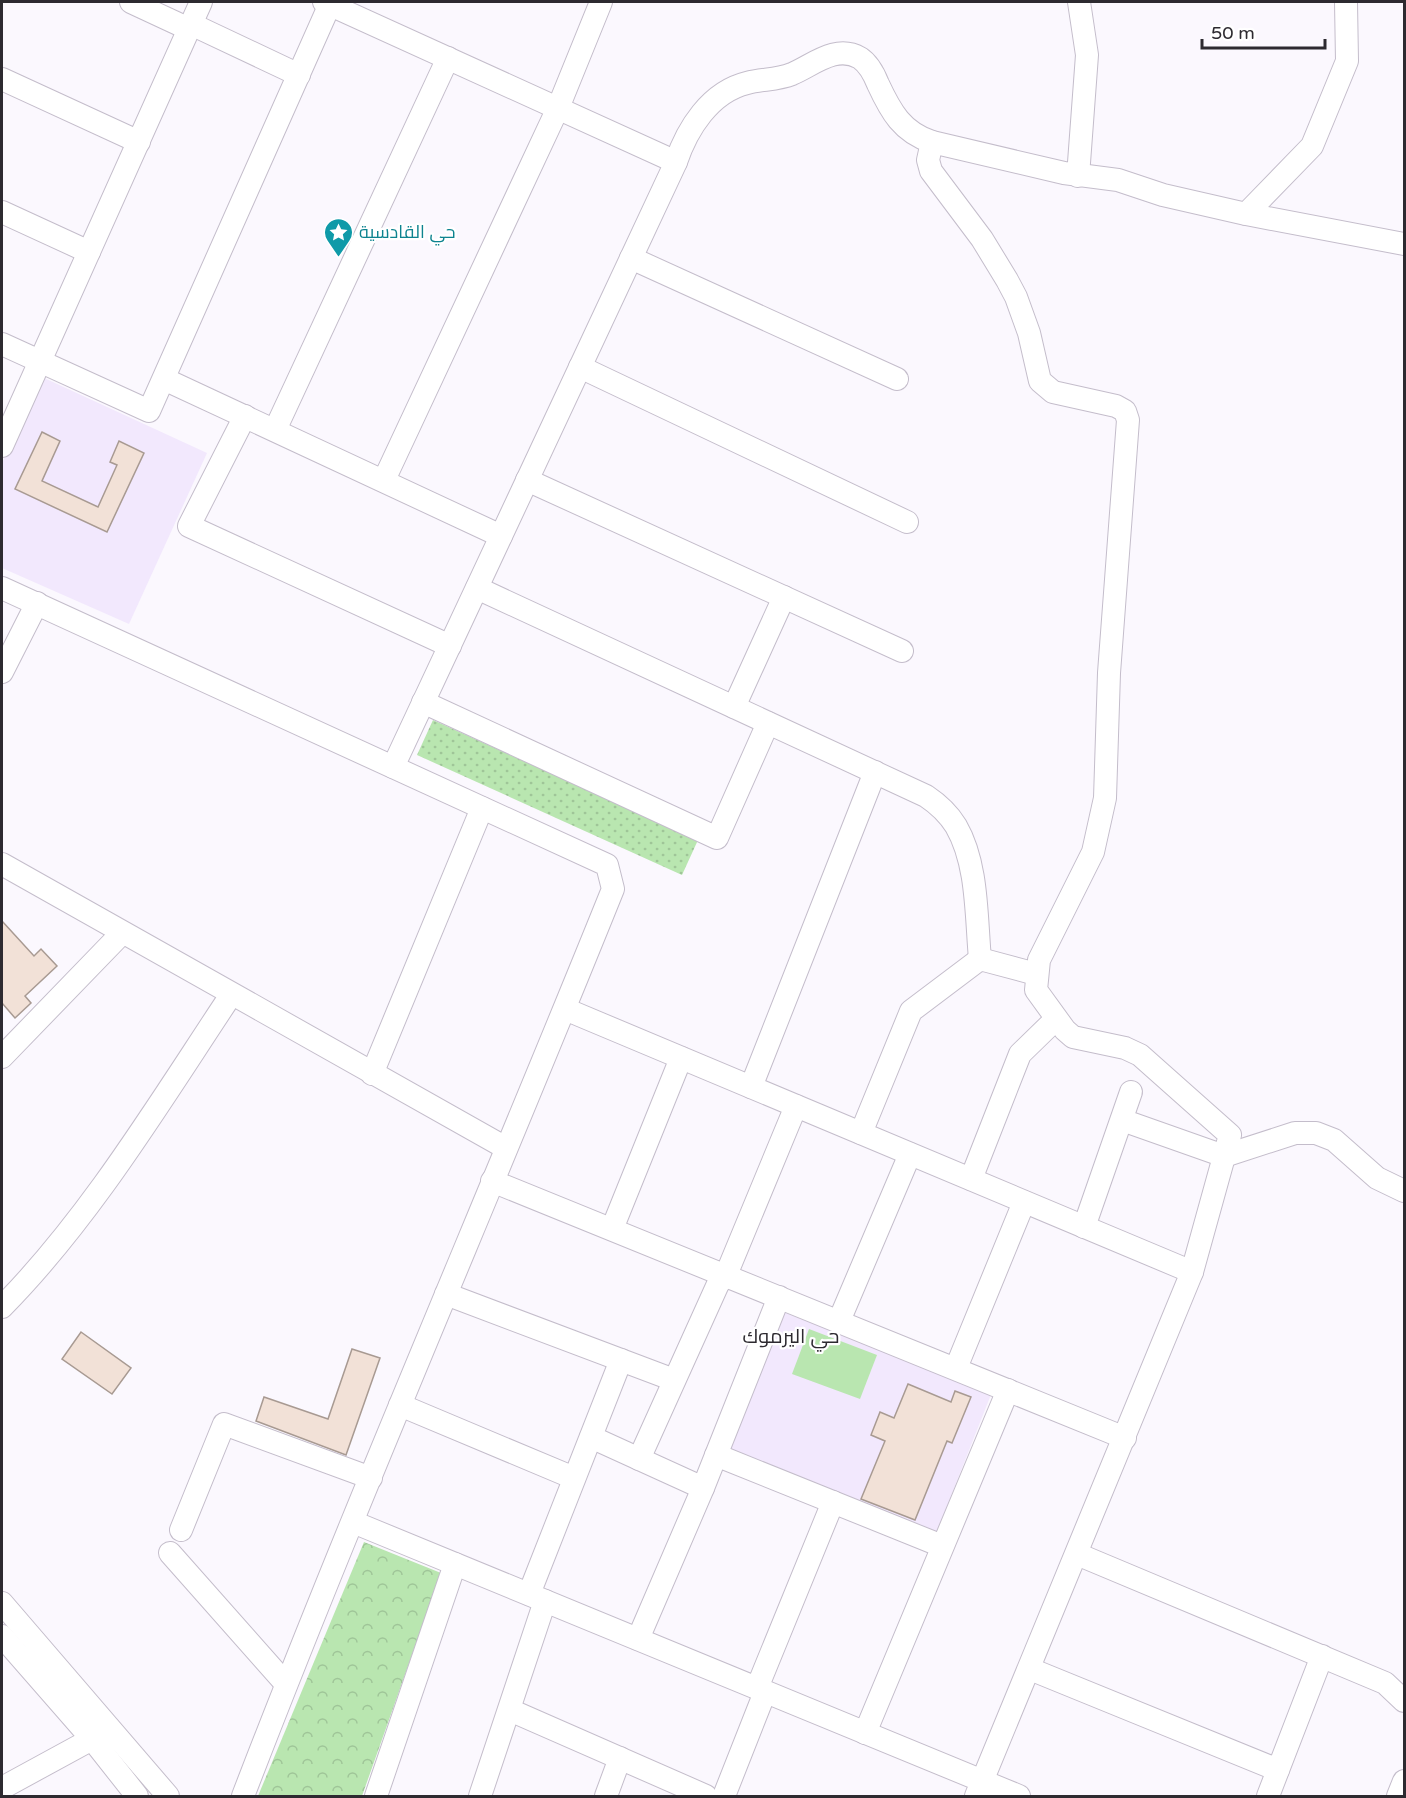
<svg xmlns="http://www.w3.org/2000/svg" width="1406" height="1798" font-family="'Varela Round',Cairo,sans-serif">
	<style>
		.built { fill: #f2e8fd }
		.grass { fill: #b9e6b0 }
		.park { fill: url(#park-crowns) }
		.garden { fill: url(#garden-dots) }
		.building { fill: #f2e1d7; stroke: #a89a92; stroke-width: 1.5 }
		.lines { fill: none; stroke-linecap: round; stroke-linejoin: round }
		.minor-casing { stroke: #c4bdcb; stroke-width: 24 }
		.minor { stroke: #fff; stroke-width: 22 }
		.labels { text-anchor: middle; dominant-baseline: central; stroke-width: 4.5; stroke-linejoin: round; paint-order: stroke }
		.culture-label { font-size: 18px; fill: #0d838f; stroke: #fff; text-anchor: start }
		.neighbourhood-label { font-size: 20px; fill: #2d2a30; stroke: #fff }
	</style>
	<defs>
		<pattern id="park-crowns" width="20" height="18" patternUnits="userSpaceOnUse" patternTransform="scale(1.5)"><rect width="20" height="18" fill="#b9e6b0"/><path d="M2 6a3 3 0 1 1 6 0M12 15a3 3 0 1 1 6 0" fill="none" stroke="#9fc598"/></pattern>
		<pattern id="garden-dots" width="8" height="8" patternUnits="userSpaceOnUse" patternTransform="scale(1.5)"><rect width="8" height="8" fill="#b9e6b0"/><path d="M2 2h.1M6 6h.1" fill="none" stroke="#9fc598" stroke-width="1.8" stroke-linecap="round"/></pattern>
	</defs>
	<rect width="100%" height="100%" fill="#fbf8fe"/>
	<g class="built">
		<path d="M 42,377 L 207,453 L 129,624 L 2,568 L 2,463 Z"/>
		<path d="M 783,1312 L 992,1392 L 936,1534 L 728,1451 Z"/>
	</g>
	<path class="grass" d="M 809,1329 L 877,1355 L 860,1399 L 792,1374 Z"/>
	<path class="park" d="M 364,1542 L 441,1573 L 362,1796 L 258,1796 Z"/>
	<path class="garden" d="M 433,720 L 698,840 L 682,875 L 417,755 Z"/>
	<g class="building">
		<path d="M 42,432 L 60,441 L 42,481 L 98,507 L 117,465 L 110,462 L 119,441 L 144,453 L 107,532 L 15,489 Z"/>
		<path d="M 2,921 L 34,956 L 41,949 L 57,966 L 25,996 L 31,1003 L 15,1018 L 2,1003 Z"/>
		<path d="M 81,1332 L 131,1368 L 112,1394 L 62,1359 Z"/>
		<path d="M 352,1349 L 380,1358 L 346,1455 L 256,1421 L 264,1397 L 328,1419 Z"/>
		<path d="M 908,1384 L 951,1402 L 955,1391 L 971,1397 L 952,1443 L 947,1441 L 915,1520 L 861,1499 L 885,1441 L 871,1435 L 880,1412 L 894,1418 Z"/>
	</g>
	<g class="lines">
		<defs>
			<g id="minor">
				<path d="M 131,2 L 189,29"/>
				<path d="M 324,2 L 676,162"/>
				<path d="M 191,24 L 299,75"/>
				<path d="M 2,79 L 139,142"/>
				<path d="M 932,142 L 928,160 L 931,171 L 982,239 L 1007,280 L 1016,297 L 1029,333 L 1040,381 L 1053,392 L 1116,406 L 1125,411 L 1128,420 L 1109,673 L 1105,798 L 1093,852 L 1039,960 L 1036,990 L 1065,1030 L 1073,1037 L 1125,1048 L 1140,1055 L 1230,1135 L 1192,1272 L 976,1796"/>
				<path d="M 1078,176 L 1087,55 L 1079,2"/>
				<path d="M 2,212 L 89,252"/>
				<path d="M 1246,214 L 1312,146 L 1347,61 L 1346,2"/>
				<path d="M 631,258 L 897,379"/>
				<path d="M 2,344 L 149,411 L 330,4"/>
				<path d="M 580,367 L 907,522"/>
				<path d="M 164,379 L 501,536"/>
				<path d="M 245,416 L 189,526 L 450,646"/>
				<path d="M 275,430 L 448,58"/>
				<path d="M 2,446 L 201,2"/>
				<path d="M 384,480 L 558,108 L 601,2"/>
				<path d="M 527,480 L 902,651"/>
				<path d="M 2,588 L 607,865 L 613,889 C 491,1192 360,1492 243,1796"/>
				<path d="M 477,588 L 926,796 C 938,804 948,813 956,826 C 978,864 976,916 980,959"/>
				<path d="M 2,672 L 37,603"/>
				<path d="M 423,702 L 717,838 L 768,723"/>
				<path d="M 734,707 L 784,597"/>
				<path d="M 393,767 L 676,162 C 687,129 710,92 747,83 C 762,79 777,80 792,74 C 813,65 836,44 860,58 C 869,64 874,74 878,84 C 891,112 902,132 932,142 L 1064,173 L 1118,180 L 1163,195 L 1246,214 L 1404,244"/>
				<path d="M 2,864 L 506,1148"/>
				<path d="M 565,1009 L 1192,1272"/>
				<path d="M 2,1057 L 122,933"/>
				<path d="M 372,1074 L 482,808"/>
				<path d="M 751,1087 L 875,772"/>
				<path d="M 1122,1120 L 1224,1156 L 1295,1133 L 1316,1133 L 1334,1140 L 1377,1178 L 1404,1191"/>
				<path d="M 861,1133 L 911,1011 L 980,959 L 1036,974"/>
				<path d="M 971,1179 L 1020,1054 L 1056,1019"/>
				<path d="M 492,1181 L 1125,1438"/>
				<path d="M 1084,1227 L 1131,1092"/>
				<path d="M 612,1229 L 681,1058"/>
				<path d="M 446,1294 L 674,1380"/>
				<path d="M 2,1307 C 91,1217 161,1100 231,995"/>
				<path d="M 839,1321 L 910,1154"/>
				<path d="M 956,1368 L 1024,1202"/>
				<path d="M 400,1405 L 574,1478"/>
				<path d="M 591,1437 L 703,1488"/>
				<path d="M 716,1455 L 942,1546"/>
				<path d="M 639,1459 L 718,1284 L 726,1275 L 796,1106"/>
				<path d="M 353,1522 L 1019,1796"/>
				<path d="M 181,1530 L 224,1424 L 371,1478"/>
				<path d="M 170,1553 L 286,1684"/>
				<path d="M 1077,1554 L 1385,1683 L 1404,1701"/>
				<path d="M 529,1594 L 621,1360"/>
				<path d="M 2,1603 L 168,1796"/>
				<path d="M 2,1636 L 92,1739 L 137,1796"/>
				<path d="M 638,1639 L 703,1488 L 779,1297"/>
				<path d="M 1030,1669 L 1278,1770"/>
				<path d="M 757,1688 L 833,1502"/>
				<path d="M 510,1710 L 706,1796"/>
				<path d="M 865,1733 L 1008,1390"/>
				<path d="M 2,1788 L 92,1739"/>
				<path d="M 376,1796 L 455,1564"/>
				<path d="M 480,1796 L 545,1601"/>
				<path d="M 606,1796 L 620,1758"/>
				<path d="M 724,1796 L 765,1692"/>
				<path d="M 1268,1796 L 1322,1656"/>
				<path d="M 1398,1796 L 1404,1781"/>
			</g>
		</defs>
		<use href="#minor" class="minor-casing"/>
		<use href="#minor" class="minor"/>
	</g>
	<defs>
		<symbol id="sight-pin" viewBox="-11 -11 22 30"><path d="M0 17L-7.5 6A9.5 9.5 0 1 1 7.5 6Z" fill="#0f9aa8" stroke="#fff"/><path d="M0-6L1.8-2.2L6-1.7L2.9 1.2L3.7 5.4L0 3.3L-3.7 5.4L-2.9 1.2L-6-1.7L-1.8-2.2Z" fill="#fff"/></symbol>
	</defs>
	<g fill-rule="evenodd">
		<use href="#sight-pin" x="322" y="216" width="33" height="45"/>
	</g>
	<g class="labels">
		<g class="culture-label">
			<text x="359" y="232">حي القادسية</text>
		</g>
		<g class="neighbourhood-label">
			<text x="791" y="1337">حي اليرموك</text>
		</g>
	</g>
	<rect width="1406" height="1798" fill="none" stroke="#2d2a30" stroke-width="6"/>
	<path d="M1202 39v9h123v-9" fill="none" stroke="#2d2a30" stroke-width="3"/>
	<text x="1211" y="39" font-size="18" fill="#2d2a30" stroke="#ffffff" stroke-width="4.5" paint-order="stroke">50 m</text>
</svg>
